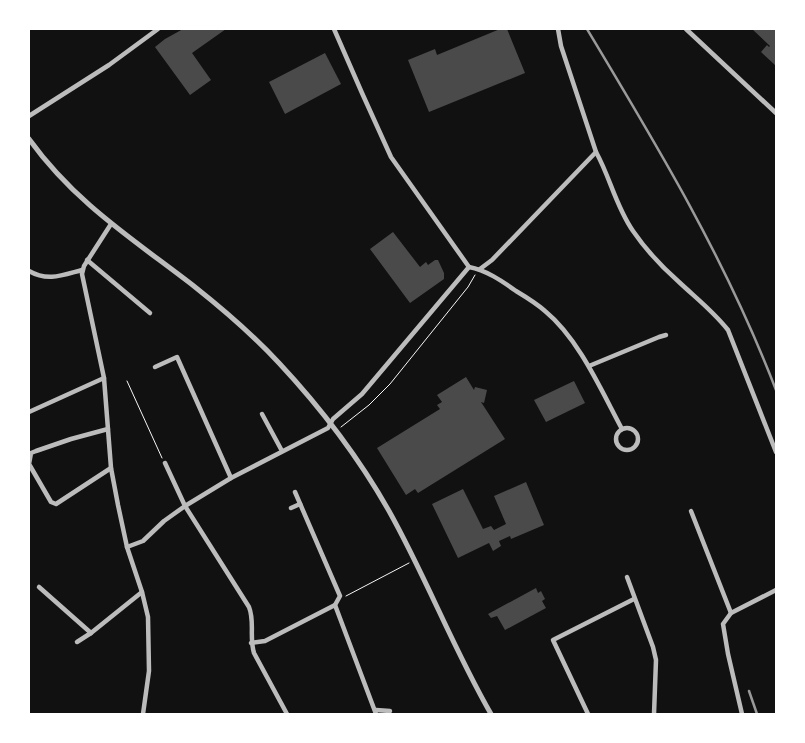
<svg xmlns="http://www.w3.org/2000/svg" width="805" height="743" font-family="'Playfair Display',serif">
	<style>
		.building { fill: #4a4a4a }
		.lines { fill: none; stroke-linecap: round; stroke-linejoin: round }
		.path { stroke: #f5f5f5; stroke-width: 1 }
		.minor { stroke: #bcbcbc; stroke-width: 4.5 }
		.tertiary { stroke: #bcbcbc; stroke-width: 5 }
		.rail { stroke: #9a9a9a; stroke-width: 2.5 }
	</style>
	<rect width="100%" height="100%" fill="#111"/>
	<g class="building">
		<path d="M 183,29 L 226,29 L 192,53 L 211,80 L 190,95 L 155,47 L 165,39 Z"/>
		<path d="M 500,29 L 507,29 L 525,73 L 429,112 L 408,60 L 435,49 L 437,55 Z"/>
		<path d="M 752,29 L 776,29 L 776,66 L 761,52 L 767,45 L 769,47 L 770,46 Z"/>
		<path d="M 325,53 L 341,84 L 285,114 L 269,82 Z"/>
		<path d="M 393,232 L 420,267 L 426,262 L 428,265 L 435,260 L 438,260 L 444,273 L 444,279 L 410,303 L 370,249 Z"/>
		<path d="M 466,377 L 474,390 L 475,387 L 487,390 L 484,403 L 481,402 L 505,439 L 418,493 L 415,489 L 406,495 L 377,448 L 440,409 L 437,405 L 442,402 L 437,395 Z"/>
		<path d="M 574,381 L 585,403 L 546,422 L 534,400 Z"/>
		<path d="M 526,482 L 544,525 L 511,539 L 510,536 L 499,541 L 501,546 L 493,551 L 489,543 L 458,558 L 432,504 L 463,489 L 483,529 L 491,526 L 494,530 L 506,524 L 494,496 Z"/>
		<path d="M 536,588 L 538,593 L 541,591 L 545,599 L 542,601 L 546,608 L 505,630 L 497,616 L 491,618 L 488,614 Z"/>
	</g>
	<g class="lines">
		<g class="path">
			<path d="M 127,381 L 162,458"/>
			<path d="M 341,427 L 369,405 L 390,384 L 468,287 L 475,275"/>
			<path d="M 346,596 L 409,563"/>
		</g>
		<g class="minor">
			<path d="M 334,29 L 362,93 L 391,157 L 469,267 C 486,270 502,281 516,291 C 526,297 536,303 545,311 C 579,339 601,390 622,429"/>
			<path d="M 686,29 L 776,113"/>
			<path d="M 29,116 L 109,65 L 158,29"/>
			<path d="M 596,152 C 610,177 616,207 633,231 C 646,250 662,267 679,282 C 696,298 713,311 728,330 L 776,452"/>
			<path d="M 111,224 L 84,266 L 82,274 L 104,378 L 111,468 L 118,505 L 127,547 L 142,592 L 148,617 L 149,671 L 143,714"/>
			<path d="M 87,260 L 150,313"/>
			<path d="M 480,269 L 492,260 L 596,152 L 561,46 L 558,29"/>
			<path d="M 29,271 C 48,282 63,275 82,270"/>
			<path d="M 589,366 L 659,337 L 666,335"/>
			<path d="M 155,367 L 177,357 L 231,478"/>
			<path d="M 29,412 L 104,378"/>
			<path d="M 262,414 L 282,451"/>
			<circle cx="627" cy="439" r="11"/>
			<path d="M 108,429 L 71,439 L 36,451 L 31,453 L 29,464 L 51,502 L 56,504 L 111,468"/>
			<path d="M 165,463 L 185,506 L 249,607 C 255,622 249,637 254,653 L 287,714"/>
			<path d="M 295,492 L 340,596 L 335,605 L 376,714"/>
			<path d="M 291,508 L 300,504"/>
			<path d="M 691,511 L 731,613"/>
			<path d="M 127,547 L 143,541 L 164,521 L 185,506 L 231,478 L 328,428 L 333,419 L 362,394 L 469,267"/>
			<path d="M 627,577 L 653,647 L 656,660 L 654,714"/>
			<path d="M 39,587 L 91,633"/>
			<path d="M 77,642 L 91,633 L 142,592"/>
			<path d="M 251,643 L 265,641 L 335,605"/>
			<path d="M 376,710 L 390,711"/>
			<path d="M 588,714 L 553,640 L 634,599"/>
			<path d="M 742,714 L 728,654 L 723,624 L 731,613 L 776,590"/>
		</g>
		<path class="tertiary" d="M 29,139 C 76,204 133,239 195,287 C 224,310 253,335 279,363 C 321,408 359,458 389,511 C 426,577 453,648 491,714"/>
		<g class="rail">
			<path d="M 587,29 C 658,147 726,260 776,390"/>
			<path d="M 749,691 L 757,714"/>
		</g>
	</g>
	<rect width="805" height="743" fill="none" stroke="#ffffff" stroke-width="60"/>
</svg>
